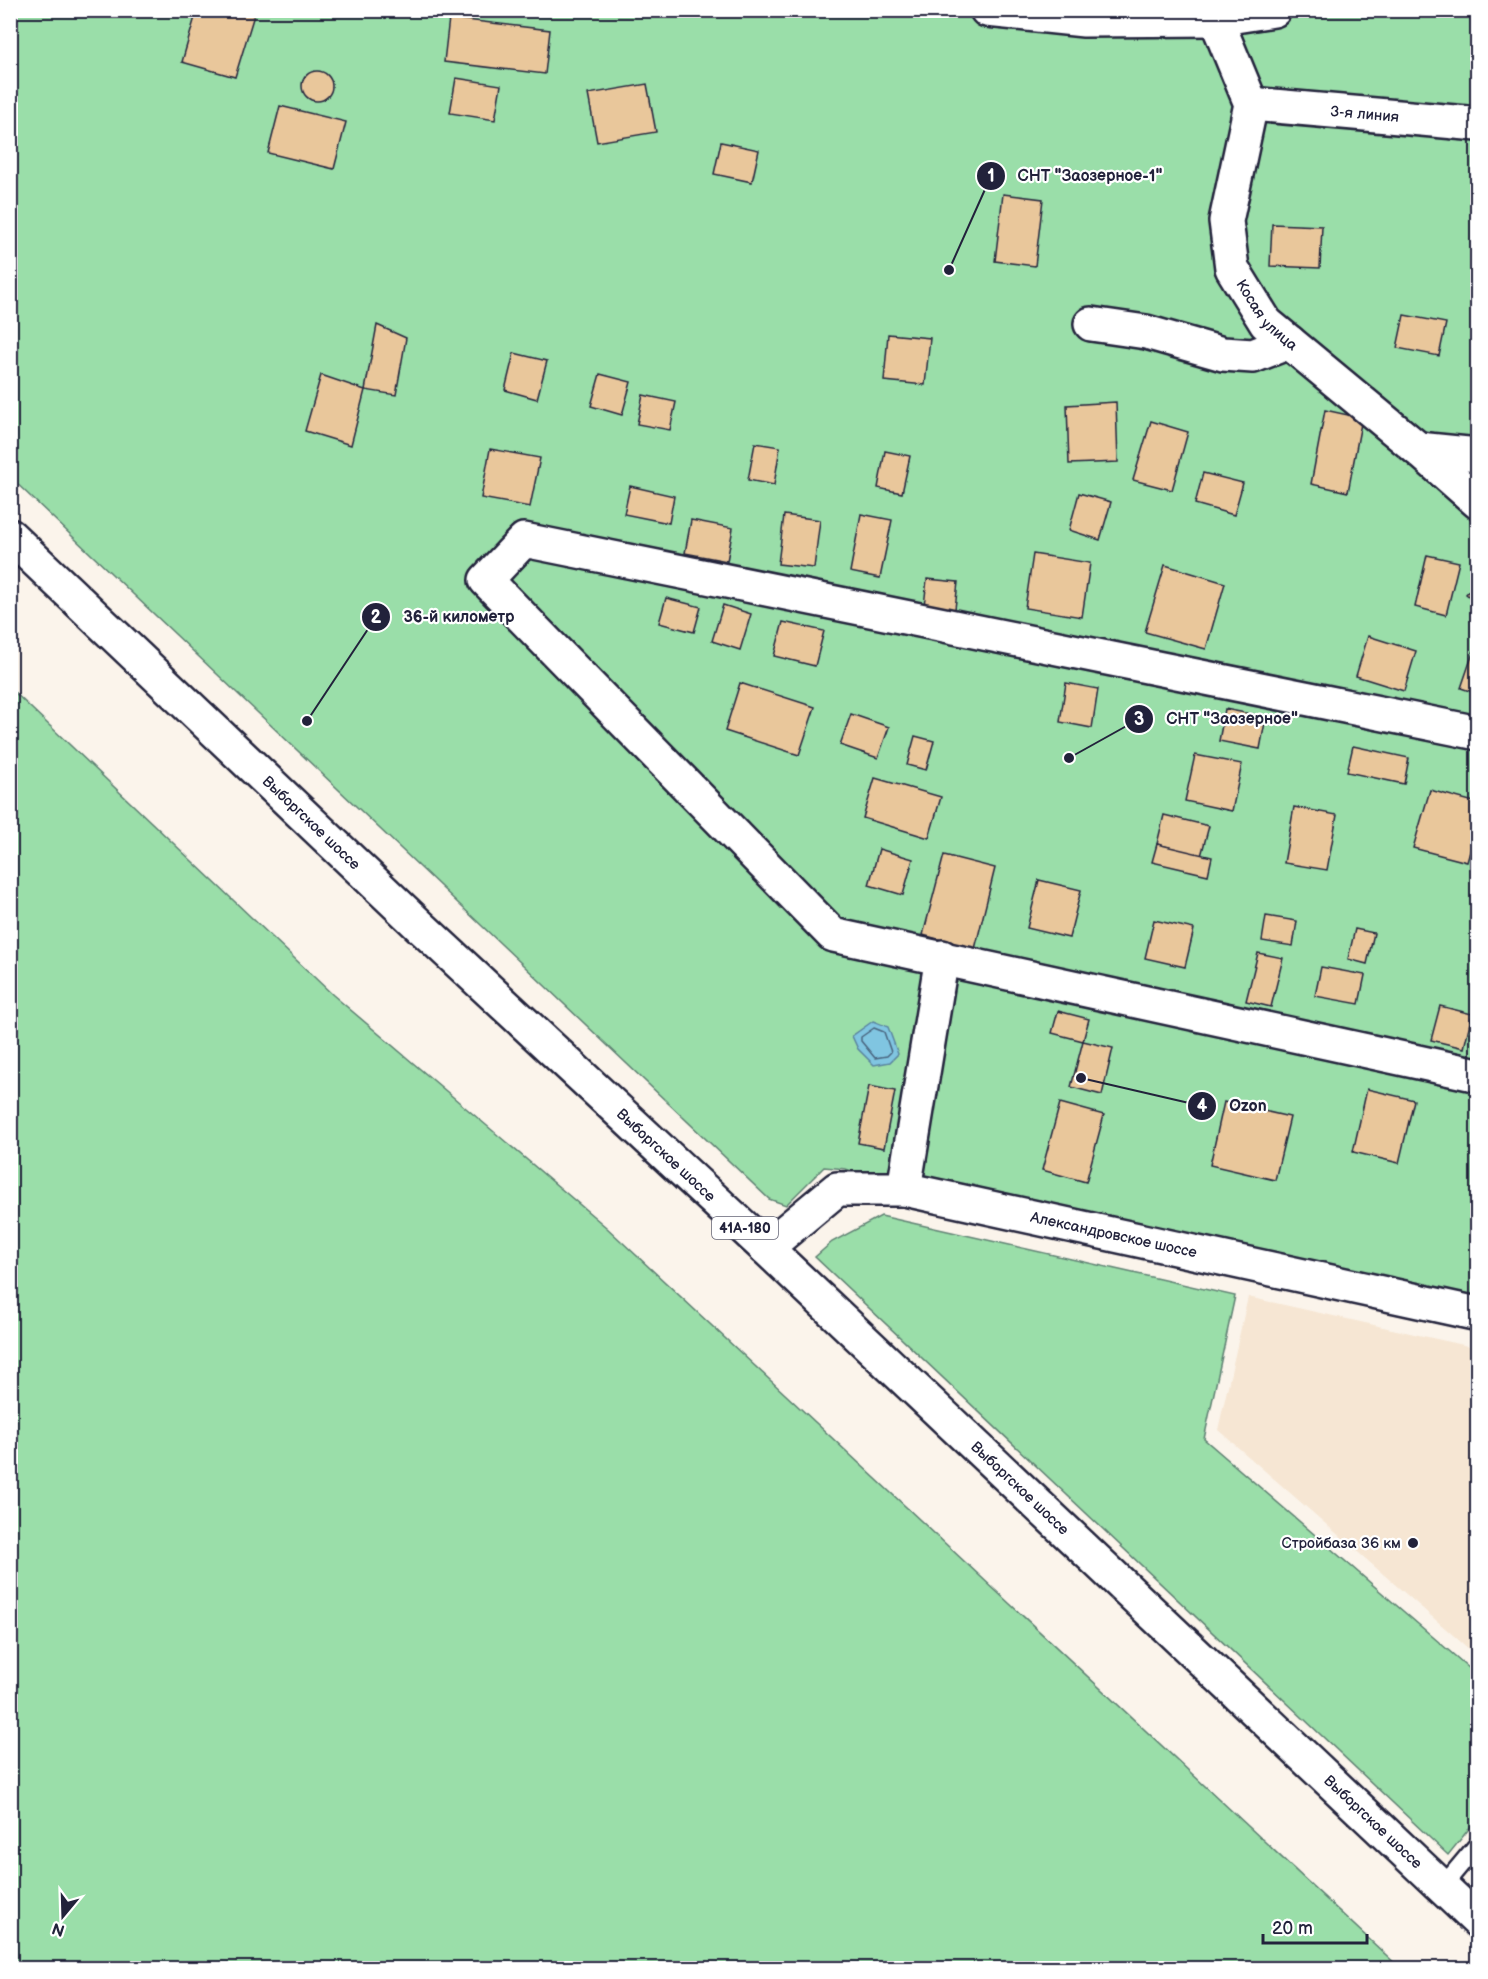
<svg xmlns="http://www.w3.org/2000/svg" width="1488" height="1979" font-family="'Balsamiq Sans',sans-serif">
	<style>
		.built { fill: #f6e6d3 }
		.green { fill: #9adea9; stroke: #5e8072; stroke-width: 1.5; fill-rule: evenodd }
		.water { fill: #80c5e1; stroke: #5a849f; stroke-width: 1.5 }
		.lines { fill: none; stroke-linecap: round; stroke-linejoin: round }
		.shore { stroke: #48637d; stroke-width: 1.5 }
		.building { fill: #e9c79b; stroke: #22223b; stroke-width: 1.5 }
		.service-casing { stroke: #22223b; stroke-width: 21 }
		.minor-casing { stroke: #22223b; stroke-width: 38 }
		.tertiary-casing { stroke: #22223b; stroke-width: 38 }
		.primary-casing { stroke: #22223b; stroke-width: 38 }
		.service { stroke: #fff; stroke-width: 16 }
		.minor { stroke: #fff; stroke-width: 33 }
		.tertiary { stroke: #fff; stroke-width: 33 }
		.primary { stroke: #fff; stroke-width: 33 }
		.poi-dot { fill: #22223b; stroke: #fff; stroke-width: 2 }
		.labels { text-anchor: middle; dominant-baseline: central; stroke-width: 4.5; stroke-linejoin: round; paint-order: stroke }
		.shield { fill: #fff; stroke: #646476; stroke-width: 1.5 }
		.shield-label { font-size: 14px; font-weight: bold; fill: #22223b }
		.street-label { font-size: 15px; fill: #22223b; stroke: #fff }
		.poi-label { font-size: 15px; fill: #22223b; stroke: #fff; text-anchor: end }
		.leader { fill: none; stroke: #22223b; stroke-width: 2 }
		.callout-dot { fill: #22223b; stroke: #fff; stroke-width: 2 }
		.mark-label { font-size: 18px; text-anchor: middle; font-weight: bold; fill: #fff }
		.callout-label { font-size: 16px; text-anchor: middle; font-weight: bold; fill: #22223b; stroke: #fff; stroke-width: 4.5; stroke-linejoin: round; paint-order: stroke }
	</style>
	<rect width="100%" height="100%" fill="#fbf4eb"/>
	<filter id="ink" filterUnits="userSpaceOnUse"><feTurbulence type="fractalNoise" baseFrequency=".0167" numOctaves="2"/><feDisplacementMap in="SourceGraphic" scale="12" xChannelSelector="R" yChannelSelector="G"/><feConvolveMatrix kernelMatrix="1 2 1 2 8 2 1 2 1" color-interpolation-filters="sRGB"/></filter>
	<g filter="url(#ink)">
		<path class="built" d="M 1248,1297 L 1477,1348 L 1477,1656 L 1218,1430 Z"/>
		<g class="green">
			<path d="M 10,11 L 1477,11 L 1477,1314 L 899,1189 L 846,1169 L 824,1167 L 786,1205 L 769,1199 L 11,478 ZM 862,1030 L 890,1062 L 852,1036 Z"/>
			<path d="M 10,688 L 333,995 L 606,1227 L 1400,1968 L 11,1968 Z"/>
			<path d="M 881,1216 L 1235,1296 L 1204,1439 L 1477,1675 L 1477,1819 L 1448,1855 L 815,1257 L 832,1242 Z"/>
		</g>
		<path class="water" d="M 873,1021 L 888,1027 L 898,1054 L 890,1062 L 874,1065 L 858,1049 L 852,1036 Z"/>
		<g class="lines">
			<path class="shore" d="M 874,1028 L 884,1032 L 891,1052 L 887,1056 L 875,1058 L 861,1041 L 861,1037 Z"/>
		</g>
		<g class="building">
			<path d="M 197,10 L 240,10 L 254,15 L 235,77 L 182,62 Z"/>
			<path d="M 449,18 L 550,30 L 545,74 L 444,62 Z"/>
			<circle cx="317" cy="86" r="15"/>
			<path d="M 456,78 L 501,85 L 495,120 L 450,113 Z"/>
			<path d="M 647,84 L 656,132 L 597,142 L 588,94 Z"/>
			<path d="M 280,106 L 346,122 L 334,169 L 268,153 Z"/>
			<path d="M 721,142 L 759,150 L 752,182 L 714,174 Z"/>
			<path d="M 1003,194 L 1043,199 L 1035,266 L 995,261 Z"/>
			<path d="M 1272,224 L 1322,226 L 1320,268 L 1270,266 Z"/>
			<path d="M 1404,315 L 1446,323 L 1439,356 L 1397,348 Z"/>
			<path d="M 377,325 L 406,338 L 396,395 L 365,390 Z"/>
			<path d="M 888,334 L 930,338 L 925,385 L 884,381 Z"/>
			<path d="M 514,353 L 547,361 L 537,399 L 505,390 Z"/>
			<path d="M 600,374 L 631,382 L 622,415 L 591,406 Z"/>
			<path d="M 321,375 L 365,390 L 351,445 L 305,431 Z"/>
			<path d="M 643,395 L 676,402 L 670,430 L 637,424 Z"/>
			<path d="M 1116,402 L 1118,462 L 1069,464 L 1067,405 Z"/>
			<path d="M 1325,410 L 1362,418 L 1348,492 L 1311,484 Z"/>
			<path d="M 1151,421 L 1188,432 L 1172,490 L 1133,480 Z"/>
			<path d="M 755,443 L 780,447 L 774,485 L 748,480 Z"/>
			<path d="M 490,449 L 540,458 L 530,507 L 481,498 Z"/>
			<path d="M 885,451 L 910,456 L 902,493 L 878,488 Z"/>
			<path d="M 1203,473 L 1243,483 L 1234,515 L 1195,504 Z"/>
			<path d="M 630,486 L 674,496 L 669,523 L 624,514 Z"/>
			<path d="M 1079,493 L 1111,502 L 1100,540 L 1069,530 Z"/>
			<path d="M 861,514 L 892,520 L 880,578 L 850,572 Z"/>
			<path d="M 784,515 L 820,520 L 814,568 L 778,564 Z"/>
			<path d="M 691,520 L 733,528 L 727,561 L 685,553 Z"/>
			<path d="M 1033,554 L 1090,563 L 1082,617 L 1025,608 Z"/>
			<path d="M 1427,555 L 1459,562 L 1446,615 L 1415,607 Z"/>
			<path d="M 1165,565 L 1225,583 L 1206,649 L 1145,632 Z"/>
			<path d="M 927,579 L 958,582 L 955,609 L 924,606 Z"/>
			<path d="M 1478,581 L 1478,604 L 1466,594 Z"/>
			<path d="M 666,598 L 701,607 L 694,632 L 659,623 Z"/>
			<path d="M 723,605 L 751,614 L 740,650 L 712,641 Z"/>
			<path d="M 783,622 L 824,631 L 815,666 L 774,656 Z"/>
			<path d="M 1368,636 L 1416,651 L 1404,691 L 1356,676 Z"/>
			<path d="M 1476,644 L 1478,645 L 1478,694 L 1461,688 Z"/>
			<path d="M 740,683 L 815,707 L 799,755 L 725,731 Z"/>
			<path d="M 1066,683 L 1098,689 L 1092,728 L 1060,722 Z"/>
			<path d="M 1225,709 L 1266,717 L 1260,749 L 1219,741 Z"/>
			<path d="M 851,714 L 889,727 L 878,758 L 840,745 Z"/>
			<path d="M 915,736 L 934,741 L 926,770 L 907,765 Z"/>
			<path d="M 1353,746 L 1409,758 L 1404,784 L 1347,772 Z"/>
			<path d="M 1195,755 L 1242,764 L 1232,811 L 1185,801 Z"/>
			<path d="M 875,778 L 941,797 L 929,838 L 863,818 Z"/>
			<path d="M 1430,790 L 1478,803 L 1478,823 L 1467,862 L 1413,848 Z"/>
			<path d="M 1294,807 L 1337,815 L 1327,870 L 1284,863 Z"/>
			<path d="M 1164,815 L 1209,826 L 1201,856 L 1157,844 Z"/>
			<path d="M 1157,844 L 1212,857 L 1208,875 L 1152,862 Z"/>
			<path d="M 879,849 L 913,859 L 903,895 L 869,885 Z"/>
			<path d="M 944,855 L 995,868 L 975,949 L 923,935 Z"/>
			<path d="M 1039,880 L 1081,890 L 1069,938 L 1027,928 Z"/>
			<path d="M 1266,916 L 1297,921 L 1293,946 L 1262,941 Z"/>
			<path d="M 1154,920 L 1194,929 L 1185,967 L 1145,958 Z"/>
			<path d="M 1355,929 L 1374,933 L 1367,964 L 1348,959 Z"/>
			<path d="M 1258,953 L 1283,958 L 1271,1007 L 1246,1001 Z"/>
			<path d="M 1321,967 L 1365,975 L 1359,1004 L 1315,996 Z"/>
			<path d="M 1440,1006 L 1472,1014 L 1464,1048 L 1431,1040 Z"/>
			<path d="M 1058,1011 L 1089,1019 L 1083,1041 L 1052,1033 Z"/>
			<path d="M 1083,1041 L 1113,1048 L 1102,1095 L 1071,1087 Z"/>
			<path d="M 869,1086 L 895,1091 L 884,1148 L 858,1143 Z"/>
			<path d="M 1367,1089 L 1414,1100 L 1399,1163 L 1353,1152 Z"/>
			<path d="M 1224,1102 L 1290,1117 L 1275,1180 L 1210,1165 Z"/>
			<path d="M 1060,1103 L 1104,1115 L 1086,1182 L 1042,1170 Z"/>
		</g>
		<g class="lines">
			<defs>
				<path id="service" d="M 1442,1887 L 1478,1844"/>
				<g id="minor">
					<path d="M 987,10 L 1084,20 L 1216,19 L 1274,10"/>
					<path id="s1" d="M 1216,19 L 1251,104 L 1226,221 L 1232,268 L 1266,323 L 1418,449 L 1478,502"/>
					<path id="s2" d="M 1251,104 L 1478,124"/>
					<path d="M 1091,324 L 1146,332 L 1223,354 L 1253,356 L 1289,342"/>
					<path d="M 1418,449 L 1478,455"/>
					<path d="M 1478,733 L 524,540 L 486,580 L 833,935 L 1478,1075"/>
					<path d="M 904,1189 L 942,957"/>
				</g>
				<g id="tertiary">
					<path id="s3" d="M 766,1248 L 837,1189 L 904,1189 L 1478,1314"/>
				</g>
				<g id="primary">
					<path id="s4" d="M 10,536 L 421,927 L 766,1248 L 1478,1921"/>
				</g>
			</defs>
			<use href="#service" class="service-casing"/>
			<use href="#minor" class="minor-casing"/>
			<use href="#tertiary" class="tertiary-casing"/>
			<use href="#primary" class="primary-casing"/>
			<use href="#service" class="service"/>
			<use href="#minor" class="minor"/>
			<use href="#tertiary" class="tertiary"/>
			<use href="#primary" class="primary"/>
		</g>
	</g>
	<circle class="poi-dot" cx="1413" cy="1543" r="6"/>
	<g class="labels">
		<rect class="shield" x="712" y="1217" width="66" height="22" rx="4.5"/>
		<g class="shield-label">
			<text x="745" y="1228">41А-180</text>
		</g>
		<g class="street-label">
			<text stroke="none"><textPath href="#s2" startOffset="114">3-я линия</textPath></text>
			<text stroke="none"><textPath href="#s1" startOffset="318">Косая улица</textPath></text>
			<text stroke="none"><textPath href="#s4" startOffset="416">Выборгское шоссе</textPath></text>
			<text stroke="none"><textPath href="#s4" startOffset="902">Выборгское шоссе</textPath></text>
			<text stroke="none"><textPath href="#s3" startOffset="374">Александровское шоссе</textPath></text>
			<text stroke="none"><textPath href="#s4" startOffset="1388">Выборгское шоссе</textPath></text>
			<text stroke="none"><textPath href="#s4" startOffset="1874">Выборгское шоссе</textPath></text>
		</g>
		<g class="poi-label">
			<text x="1401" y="1543">Стройбаза 36 км</text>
		</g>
	</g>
	<path class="leader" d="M949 270L991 176M307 721L376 617M1069 758L1139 719M1081 1078L1202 1106"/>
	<g class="callout-dot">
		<circle cx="949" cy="270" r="6"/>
		<circle cx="307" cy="721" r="6"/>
		<circle cx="1069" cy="758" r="6"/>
		<circle cx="1081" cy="1078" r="6"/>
		<circle cx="991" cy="176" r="15"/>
		<circle cx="376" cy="617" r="15"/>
		<circle cx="1139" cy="719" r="15"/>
		<circle cx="1202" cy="1106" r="15"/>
	</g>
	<g class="mark-label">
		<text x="991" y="182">1</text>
		<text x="376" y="623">2</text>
		<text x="1139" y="725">3</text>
		<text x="1202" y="1112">4</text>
	</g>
	<g class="callout-label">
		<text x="1090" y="181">СНТ "Заозерное-1"</text>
		<text x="459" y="622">36-й километр</text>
		<text x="1232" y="724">СНТ "Заозерное"</text>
		<text x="1248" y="1111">Ozon</text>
	</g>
	<rect width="1488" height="1979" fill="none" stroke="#fff" stroke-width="36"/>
	<rect x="18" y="18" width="1452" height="1943" fill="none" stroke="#22223b" stroke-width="2" filter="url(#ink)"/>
	<g transform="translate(63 1916) rotate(199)" stroke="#ffffff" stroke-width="4.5" paint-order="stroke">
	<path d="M0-4.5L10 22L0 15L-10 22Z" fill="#22223b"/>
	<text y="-9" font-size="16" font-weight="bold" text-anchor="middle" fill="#22223b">N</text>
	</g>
	<path d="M1263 1934v9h104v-9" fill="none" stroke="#22223b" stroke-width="3"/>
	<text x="1272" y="1934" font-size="18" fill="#22223b" stroke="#ffffff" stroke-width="4.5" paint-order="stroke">20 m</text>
</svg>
